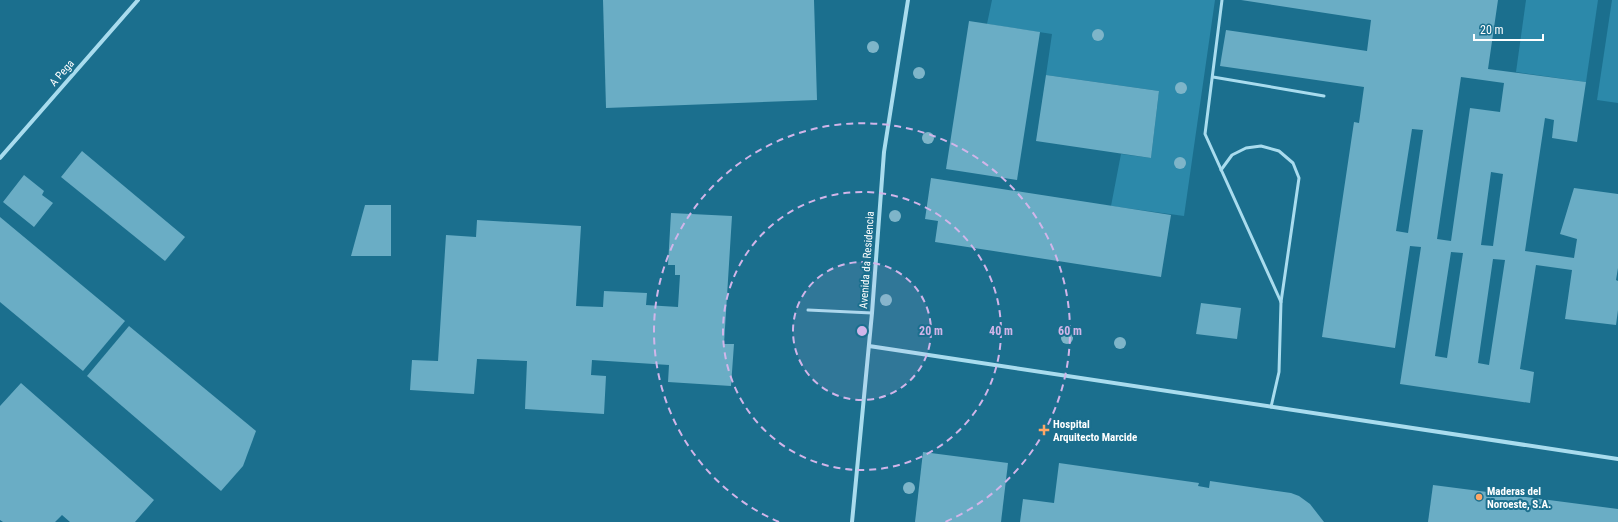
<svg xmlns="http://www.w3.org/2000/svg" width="1618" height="522" font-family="'Roboto Condensed',sans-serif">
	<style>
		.green { fill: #2c89aa }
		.building { fill: #6aadc5; fill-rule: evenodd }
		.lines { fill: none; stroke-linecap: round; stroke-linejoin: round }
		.service { stroke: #a9dcee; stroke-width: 3 }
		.minor { stroke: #a9dcee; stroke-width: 4 }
		.tree { fill: #7eb5c9 }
		.ring { fill: none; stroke: #d1b5e9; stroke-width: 2; stroke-dasharray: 7 5 }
		.poi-dot { fill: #fea766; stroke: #1b6f8e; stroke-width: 1.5 }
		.labels { text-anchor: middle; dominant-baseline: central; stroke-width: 4; stroke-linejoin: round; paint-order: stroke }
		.street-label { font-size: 11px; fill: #fff; stroke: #1b6f8e }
		.poi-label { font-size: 11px; font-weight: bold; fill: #fff; stroke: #1b6f8e; text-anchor: start }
		.centre { fill: #d1b5e9; stroke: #1b6f8e; stroke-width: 2 }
		.ring-label { font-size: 12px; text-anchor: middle; font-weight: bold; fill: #d1b5e9; stroke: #1b6f8e; stroke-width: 4; stroke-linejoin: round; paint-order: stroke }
	</style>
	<rect width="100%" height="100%" fill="#1b6f8e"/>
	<g class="green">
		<path d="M 992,0 L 1215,0 L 1184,216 L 1111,206 L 1121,154 L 1151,158 L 1159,91 L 1046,75 L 1052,34 L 987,24 Z"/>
		<path d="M 1526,0 L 1598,0 L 1586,82 L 1516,72 Z"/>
		<path d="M 1612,0 L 1618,0 L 1618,103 L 1597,100 Z"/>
	</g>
	<g class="building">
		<path d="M 603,0 L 814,0 L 817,100 L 606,108 Z"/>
		<path d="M 1241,0 L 1498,0 L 1488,69 L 1586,82 L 1577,142 L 1552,138 L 1554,120 L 1545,118 L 1525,251 L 1574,258 L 1577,239 L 1560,234 L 1574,188 L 1618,194 L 1618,268 L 1616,280 L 1618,281 L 1618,310 L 1616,325 L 1565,319 L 1572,270 L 1536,265 L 1520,369 L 1534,372 L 1530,403 L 1400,384 L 1421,247 L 1410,246 L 1395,348 L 1322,337 L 1354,122 L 1359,123 L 1364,87 L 1220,66 L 1226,30 L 1367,51 L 1371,20 ZM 1461,77 L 1504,83 L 1500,112 L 1470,108 L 1451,241 L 1437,239 ZM 1412,129 L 1423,130 L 1408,233 L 1396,231 ZM 1491,172 L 1503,174 L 1493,246 L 1481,245 ZM 1451,252 L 1463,253 L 1447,358 L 1435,356 ZM 1493,259 L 1505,260 L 1489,365 L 1478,363 Z"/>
		<path d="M 969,21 L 1040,32 L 1017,180 L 946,169 Z"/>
		<path d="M 1046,75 L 1159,91 L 1151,158 L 1036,141 Z"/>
		<path d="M 82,151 L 185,237 L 165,261 L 61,177 Z"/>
		<path d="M 24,175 L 44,191 L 42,195 L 53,203 L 34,227 L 3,202 Z"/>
		<path d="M 931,178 L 1171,215 L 1161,277 L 935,242 L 938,221 L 925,219 Z"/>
		<path d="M 365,205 L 391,205 L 391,256 L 351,256 Z"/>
		<path d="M 671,213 L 732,216 L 724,344 L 734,344 L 731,386 L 668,382 L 669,365 L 592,360 L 591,375 L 606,376 L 604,414 L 525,409 L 527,361 L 477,359 L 474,394 L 410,390 L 412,360 L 438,361 L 446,235 L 476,237 L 477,220 L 581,226 L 576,306 L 603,307 L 604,291 L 647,293 L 646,305 L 678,307 L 680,275 L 675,275 L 675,265 L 668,265 Z"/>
		<path d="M 0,217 L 125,321 L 83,371 L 0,302 Z"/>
		<path d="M 1201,303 L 1241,308 L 1237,339 L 1196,334 Z"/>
		<path d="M 129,326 L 256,431 L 243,466 L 221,491 L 87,376 Z"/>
		<path d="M 21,383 L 154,500 L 135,522 L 70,522 L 62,515 L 55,522 L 3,522 L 0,520 L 0,406 Z"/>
		<path d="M 923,452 L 1008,463 L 1001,522 L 915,522 Z"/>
		<path d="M 1059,463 L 1199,483 L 1198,486 L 1209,488 L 1210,481 L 1291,493 L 1299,496 L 1310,504 L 1324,522 L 1020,522 L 1023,499 L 1054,503 Z"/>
		<path d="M 1433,485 L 1618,509 L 1618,522 L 1428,522 Z"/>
	</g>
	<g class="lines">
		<g class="service">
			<path d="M 1222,0 L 1205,134 L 1281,302 L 1279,372 L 1271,407"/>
			<path d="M 1213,77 L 1324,96"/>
			<path d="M 1221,170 L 1232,155 L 1246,148 L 1261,146 L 1279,151 L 1293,163 L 1299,178 L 1281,302"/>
			<path d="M 808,310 L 872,313"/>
		</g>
		<g class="minor">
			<path d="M 0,158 L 138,0"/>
			<path d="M 869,346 L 1618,459"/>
			<path d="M 852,522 L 872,313 L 884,152 L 908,0"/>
		</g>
	</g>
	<g class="tree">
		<circle cx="1098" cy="35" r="6"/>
		<circle cx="873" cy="47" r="6"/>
		<circle cx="919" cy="73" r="6"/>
		<circle cx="1181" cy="88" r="6"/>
		<circle cx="928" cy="138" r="6"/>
		<circle cx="1180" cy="163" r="6"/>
		<circle cx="895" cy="216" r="6"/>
		<circle cx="886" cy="300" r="6"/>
		<circle cx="1067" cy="338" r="6"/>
		<circle cx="1120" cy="343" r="6"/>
		<circle cx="909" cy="488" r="6"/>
	</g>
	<circle cx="862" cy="331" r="69" fill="#d1b5e9" fill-opacity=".12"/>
	<g class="ring">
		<circle cx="862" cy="331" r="69"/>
		<circle cx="862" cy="331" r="139"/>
		<path d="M779 522A208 208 0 1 1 945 522"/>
	</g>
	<g class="poi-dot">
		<path d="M1042 424h4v4h4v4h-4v4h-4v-4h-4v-4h4z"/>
		<circle cx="1479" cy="497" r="4"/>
	</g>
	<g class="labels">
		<g class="street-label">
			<text transform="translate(62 73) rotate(-49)">A Pega</text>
			<text transform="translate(867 260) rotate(-86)">Avenida da Residencia</text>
		</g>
		<g class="poi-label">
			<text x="1053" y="424">Hospital<tspan x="1053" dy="13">Arquitecto Marcide</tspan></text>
			<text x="1487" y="491">Maderas del<tspan x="1487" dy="13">Noroeste, S.A.</tspan></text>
		</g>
	</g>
	<circle cx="862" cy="331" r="6" class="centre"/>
	<g class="ring-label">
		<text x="931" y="335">20 m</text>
		<text x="1001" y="335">40 m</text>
		<text x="1070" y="335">60 m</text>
	</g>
	<path d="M1474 34v6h69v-6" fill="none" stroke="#ffffff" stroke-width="2"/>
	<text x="1480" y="34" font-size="12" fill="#ffffff" stroke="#1b6f8e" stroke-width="3" paint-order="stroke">20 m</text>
</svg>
